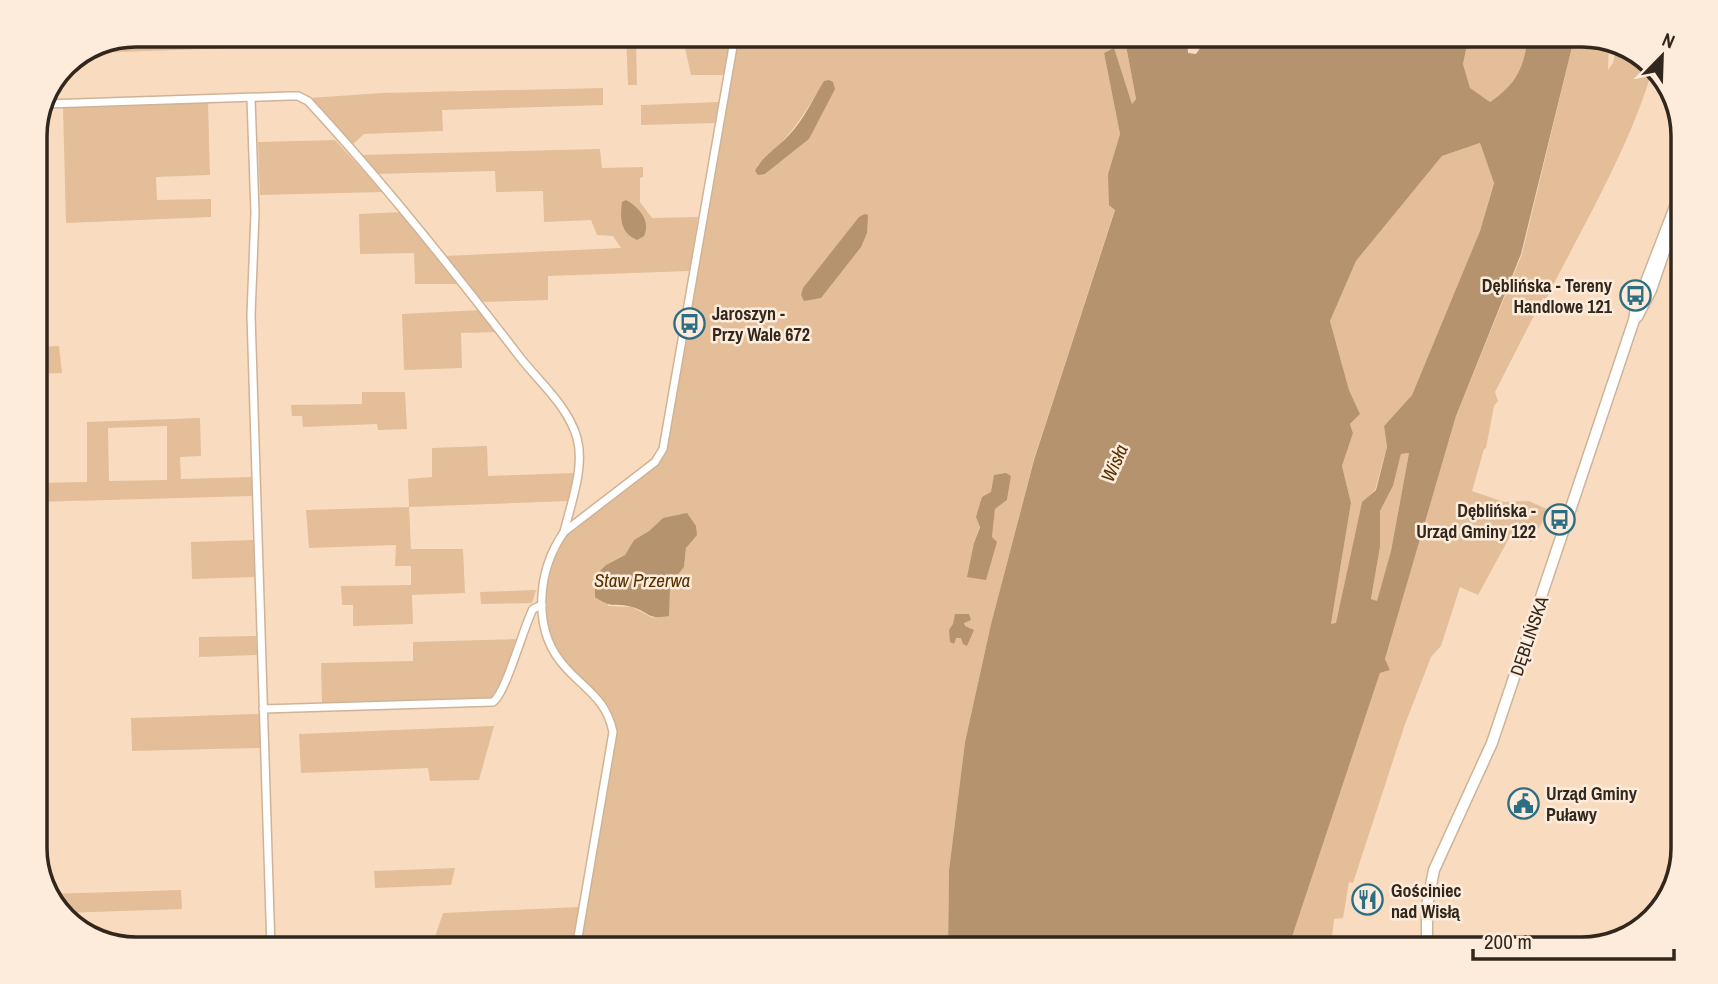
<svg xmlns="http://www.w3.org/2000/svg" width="1718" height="984" font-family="'Archivo Narrow',sans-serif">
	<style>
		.green { fill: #e3be99; fill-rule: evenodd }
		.water { fill: #b6936f; fill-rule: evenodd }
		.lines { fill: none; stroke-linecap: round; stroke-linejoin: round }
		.street-casing { stroke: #cfb397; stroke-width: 10 }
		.secondary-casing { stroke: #cfb397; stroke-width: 13 }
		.street { stroke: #fff; stroke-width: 7 }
		.secondary { stroke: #fff; stroke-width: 10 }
		.labels { text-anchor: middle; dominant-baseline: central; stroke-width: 5; stroke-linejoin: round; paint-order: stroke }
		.poi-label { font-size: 18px; font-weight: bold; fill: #32271c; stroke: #fdecdb; text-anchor: start }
		.street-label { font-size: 18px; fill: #32271c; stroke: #fdecdb }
		.water-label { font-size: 19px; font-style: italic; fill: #553101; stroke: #fdecdb }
		.rim { fill: none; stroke: #32271c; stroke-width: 3.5 }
	</style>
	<rect width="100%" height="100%" fill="#f9dcc0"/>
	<g class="green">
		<path d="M 136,35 L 229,35 L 231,48 L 93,53 Z"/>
		<path d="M 626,35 L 731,35 L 724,75 L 691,75 L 683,39 L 636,41 L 637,85 L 628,85 Z"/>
		<path d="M 738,35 L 1124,35 L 1136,99 L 1132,104 L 1114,49 L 1104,53 L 1120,134 L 1108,174 L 1115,209 L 1034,459 L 991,624 L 965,742 L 949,869 L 948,949 L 580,949 L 616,731 C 612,694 583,685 563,659 C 536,623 543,571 565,536 L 657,464 L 667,446 ZM 824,82 L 809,139 L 765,174 L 757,166 C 789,139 803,116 824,82 ZM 1011,476 L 1007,500 L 995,509 L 992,537 L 974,543 L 991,492 ZM 663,518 L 696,535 L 686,548 L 684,567 L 670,585 L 653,618 L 632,607 L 608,606 L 606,565 L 625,555 L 634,540 L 649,531 Z"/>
		<path d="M 1469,35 L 1528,35 C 1524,67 1518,83 1490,102 L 1470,89 L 1463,64 Z"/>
		<path d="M 1575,35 L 1609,42 L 1608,70 L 1613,63 L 1617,44 L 1632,48 L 1653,68 C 1629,149 1584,224 1546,299 L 1543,298 L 1495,392 L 1498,401 L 1494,406 L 1486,448 L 1484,449 L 1472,491 L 1504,502 L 1529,501 L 1549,510 L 1531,542 L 1513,531 L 1478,595 L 1460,587 L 1441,646 L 1431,657 L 1404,727 L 1353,883 L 1349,882 L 1343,918 L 1334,919 L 1332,937 L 1334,947 L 1288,949 L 1380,673 L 1390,670 L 1385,659 L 1456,416 L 1522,254 Z"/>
		<path d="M 603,88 L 603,105 L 442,110 L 443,131 L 364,134 L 351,146 L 309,98 L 382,93 Z"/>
		<path d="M 208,102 L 210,175 L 156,177 L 157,200 L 211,199 L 211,217 L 66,223 L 63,107 Z"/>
		<path d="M 719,102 L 715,123 L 641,125 L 641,105 Z"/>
		<path d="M 335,140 L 383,192 L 260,195 L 258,142 Z"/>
		<path d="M 1480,143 L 1494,182 L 1480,231 L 1412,395 L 1384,426 L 1387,447 L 1375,490 L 1362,503 L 1336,624 L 1331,624 L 1351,503 L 1342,466 L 1353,433 L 1350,424 L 1360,414 L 1349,390 L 1330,321 L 1356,261 L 1442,156 Z"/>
		<path d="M 600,149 L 602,168 L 643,167 L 643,177 L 640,178 L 640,202 L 652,218 L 698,217 L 690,271 L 548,276 L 548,300 L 481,302 L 444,256 L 621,248 L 613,236 L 597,235 L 591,220 L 544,222 L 543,191 L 496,192 L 495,171 L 375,174 L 360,155 Z"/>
		<path d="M 402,212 L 460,284 L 415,284 L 414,253 L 360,254 L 359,214 Z"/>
		<path d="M 481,310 L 498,332 L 461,333 L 462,368 L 404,370 L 402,314 Z"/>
		<path d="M 59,346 L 62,373 L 35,374 L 35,347 Z"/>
		<path d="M 362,392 L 405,392 L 407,429 L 378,430 L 377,424 L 303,427 L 302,416 L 292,416 L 291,405 L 362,404 Z"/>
		<path d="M 200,418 L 201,456 L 180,457 L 181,479 L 253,477 L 253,496 L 35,502 L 35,483 L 87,482 L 87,422 ZM 167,426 L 167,480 L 109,481 L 108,428 Z"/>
		<path d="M 487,446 L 488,476 L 575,473 L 569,501 L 409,507 L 411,549 L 463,549 L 465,593 L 412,595 L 413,624 L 353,626 L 353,605 L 342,605 L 341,586 L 411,585 L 411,566 L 395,566 L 396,545 L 309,548 L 306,510 L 409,507 L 408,479 L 432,477 L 432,448 Z"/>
		<path d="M 1409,453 L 1391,551 L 1378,602 L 1371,599 L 1380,547 L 1380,511 L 1393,486 L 1401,454 Z"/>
		<path d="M 254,540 L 255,577 L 192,579 L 191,542 Z"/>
		<path d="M 536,590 L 532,603 L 481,604 L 480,592 Z"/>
		<path d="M 256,636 L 257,655 L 199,657 L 199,637 Z"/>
		<path d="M 516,639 L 498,693 L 488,700 L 322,704 L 321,663 L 413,661 L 413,642 Z"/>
		<path d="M 259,714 L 261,748 L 132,751 L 131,718 Z"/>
		<path d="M 494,726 L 479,780 L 430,781 L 428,768 L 301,773 L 299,734 Z"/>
		<path d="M 1667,864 L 1678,867 L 1670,898 L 1657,911 Z"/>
		<path d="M 455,868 L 451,885 L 375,888 L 374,871 Z"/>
		<path d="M 181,890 L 182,909 L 63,913 L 49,899 L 47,894 Z"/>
		<path d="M 579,907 L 573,937 L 480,941 L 480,949 L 431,949 L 443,913 Z"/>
		<path d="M 362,939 L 364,942 L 393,943 L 394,949 L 274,949 L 274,942 Z"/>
	</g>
	<g class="water">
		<path d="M 1124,35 L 1187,35 L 1188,53 L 1196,54 L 1209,35 L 1469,35 L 1463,64 L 1470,88 L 1490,102 C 1518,83 1524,67 1528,35 L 1575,35 L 1521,254 L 1456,416 L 1385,659 L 1390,670 L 1380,673 L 1288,949 L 948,949 L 949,870 L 965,742 L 991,624 L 1034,460 L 1115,210 L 1109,205 L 1108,174 L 1120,134 L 1104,53 L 1114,48 L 1132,104 L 1136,99 ZM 1480,143 L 1494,183 L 1480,231 L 1412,395 L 1384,426 L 1387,447 L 1376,490 L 1362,502 L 1336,623 L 1331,624 L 1351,503 L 1342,466 L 1353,433 L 1350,424 L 1360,414 L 1349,390 L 1330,321 L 1356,261 L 1442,156 ZM 1409,453 L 1391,551 L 1377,601 L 1371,599 L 1380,547 L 1380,511 L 1393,486 L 1401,454 Z"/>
		<path d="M 829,80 L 833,82 L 835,89 L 809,139 L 765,174 L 758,175 L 755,171 C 761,157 780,146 790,134 C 804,119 813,99 824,81 Z"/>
		<path d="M 626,200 C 639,207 651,221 644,236 L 637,240 C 620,233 620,218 622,202 Z"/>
		<path d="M 865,214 L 868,215 L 867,233 L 861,247 L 821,298 L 804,301 L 801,295 L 803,288 L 859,217 Z"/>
		<path d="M 1006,473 L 1011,476 L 1007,500 L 995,509 L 992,537 L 997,542 L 986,580 L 967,577 L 974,543 L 980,527 L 976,517 L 982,497 L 991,492 L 994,475 Z"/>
		<path d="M 687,513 L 696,526 L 697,535 L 686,548 L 684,567 L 670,585 L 669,616 C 646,620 650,612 632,607 C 614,602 614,610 595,597 L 595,576 L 606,565 L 625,555 L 634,540 L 649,531 L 663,518 Z"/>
		<path d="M 955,614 L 969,614 L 971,620 L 964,623 L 965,626 L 974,630 L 967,646 L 963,644 L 961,638 L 956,638 L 954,644 L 950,642 L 949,630 L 953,624 Z"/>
	</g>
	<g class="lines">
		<defs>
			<g id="street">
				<path d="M 251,98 L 255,213 L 251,315 L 271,949"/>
				<path d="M 47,104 L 290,96 L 298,96 L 308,101 C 383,182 452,269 519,356 C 539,382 568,406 577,438 C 585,467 571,503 564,532"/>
				<path d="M 263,709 L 493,702 C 506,693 523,628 533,609 L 542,605"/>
				<path d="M 576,949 L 613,732 C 606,699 587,691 566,668 C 531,631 537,571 564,532 L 655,462 L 663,449 L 735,35"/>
			</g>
			<g id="secondary">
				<path d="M 1637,317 L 1651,290 L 1669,237"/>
				<path d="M 1427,949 L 1427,906 L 1434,870 L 1492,743 L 1634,320 L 1636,308 L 1683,186"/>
			</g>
		</defs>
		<use href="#street" class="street-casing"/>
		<use href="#secondary" class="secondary-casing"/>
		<use href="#street" class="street"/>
		<use href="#secondary" class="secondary"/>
	</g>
	<defs>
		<symbol id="bus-ring" viewBox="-11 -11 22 22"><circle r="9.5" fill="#fdecdb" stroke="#2d6e82" stroke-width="1.5"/><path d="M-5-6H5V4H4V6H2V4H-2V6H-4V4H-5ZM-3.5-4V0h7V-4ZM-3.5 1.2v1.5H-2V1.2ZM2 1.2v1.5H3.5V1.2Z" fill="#2d6e82"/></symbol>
		<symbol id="civic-ring" viewBox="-11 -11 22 22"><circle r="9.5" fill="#fdecdb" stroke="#2d6e82" stroke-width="1.5"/><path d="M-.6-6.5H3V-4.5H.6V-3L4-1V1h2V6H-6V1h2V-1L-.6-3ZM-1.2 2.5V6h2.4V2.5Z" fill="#2d6e82"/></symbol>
		<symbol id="restaurant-ring" viewBox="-11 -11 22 22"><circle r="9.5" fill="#fdecdb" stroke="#2d6e82" stroke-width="1.5"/><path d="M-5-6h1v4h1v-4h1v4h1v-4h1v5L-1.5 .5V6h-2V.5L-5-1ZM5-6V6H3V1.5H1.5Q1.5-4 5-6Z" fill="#2d6e82"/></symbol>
	</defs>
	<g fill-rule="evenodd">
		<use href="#bus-ring" x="1618" y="278" width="35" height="35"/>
		<use href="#bus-ring" x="672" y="306" width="35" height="35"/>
		<use href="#bus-ring" x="1542" y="502" width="35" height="35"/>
		<use href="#civic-ring" x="1506" y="786" width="35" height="35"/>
		<use href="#restaurant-ring" x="1350" y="882" width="35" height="35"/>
	</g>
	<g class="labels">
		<g class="poi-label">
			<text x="1612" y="285" text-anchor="end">Dęblińska - Tereny<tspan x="1612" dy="21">Handlowe 121</tspan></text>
			<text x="712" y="313">Jaroszyn -<tspan x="712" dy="21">Przy Wale 672</tspan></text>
			<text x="1536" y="510" text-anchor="end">Dęblińska -<tspan x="1536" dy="21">Urząd Gminy 122</tspan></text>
			<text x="1546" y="793">Urząd Gminy<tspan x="1546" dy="21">Puławy</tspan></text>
			<text x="1391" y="890">Gościniec<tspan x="1391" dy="21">nad Wisłą</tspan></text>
		</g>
		<g class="street-label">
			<text transform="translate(1529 636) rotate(-71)">DĘBLIŃSKA</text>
		</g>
		<g class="water-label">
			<text transform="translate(1114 463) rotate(-66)">Wisła</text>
			<text x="642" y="580">Staw Przerwa</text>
		</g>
	</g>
	<path d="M0 0H1718V984H0ZM136 47H1582A89 89 0 0 1 1671 136V848A89 89 0 0 1 1582 937H136A89 89 0 0 1 47 848V136A89 89 0 0 1 136 47Z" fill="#fdecdb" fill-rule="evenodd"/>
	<path class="rim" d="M136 47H1582A89 89 0 0 1 1671 136V848A89 89 0 0 1 1582 937H136A89 89 0 0 1 47 848V136A89 89 0 0 1 136 47Z"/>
	<g transform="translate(1662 56) rotate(23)" stroke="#fdecdb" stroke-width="5" paint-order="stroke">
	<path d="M0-5L12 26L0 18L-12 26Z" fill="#32271c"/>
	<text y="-10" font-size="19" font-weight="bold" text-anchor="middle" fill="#32271c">N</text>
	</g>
	<path d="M1473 949v10h201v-10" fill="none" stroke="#32271c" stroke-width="3.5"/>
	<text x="1484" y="949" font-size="21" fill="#32271c" stroke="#fdecdb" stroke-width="5" paint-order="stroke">200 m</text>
</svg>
